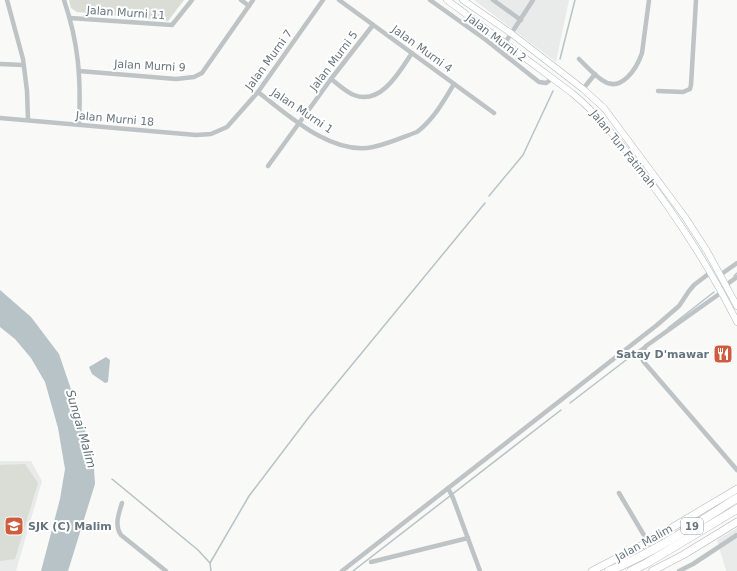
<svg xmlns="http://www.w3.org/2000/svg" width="737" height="571" font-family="'DejaVu Sans',sans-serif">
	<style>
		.built { fill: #e9eaea }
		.green { fill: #d9ddd6 }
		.water { fill: #b7c3c6 }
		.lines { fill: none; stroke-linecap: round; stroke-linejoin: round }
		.stream { stroke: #b7c3c6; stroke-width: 1.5 }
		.secondary-casing { stroke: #b1b7bb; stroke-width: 7 }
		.primary-casing { stroke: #b2b7ba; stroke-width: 8 }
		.highway-casing { stroke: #b4b8bb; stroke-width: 9 }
		.street { stroke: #bec3c6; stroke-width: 4.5 }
		.secondary { stroke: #fff; stroke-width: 6 }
		.primary { stroke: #fff; stroke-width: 7 }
		.highway { stroke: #fff; stroke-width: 8 }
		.labels { text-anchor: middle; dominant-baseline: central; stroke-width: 4; stroke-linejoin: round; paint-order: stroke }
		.shield { fill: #fff; stroke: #949ea5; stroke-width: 1 }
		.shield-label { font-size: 10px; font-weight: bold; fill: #66757e }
		.street-label { font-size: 11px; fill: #66757e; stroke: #fff }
		.poi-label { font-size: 11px; font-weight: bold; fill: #66757e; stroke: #fff; text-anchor: end }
		.water-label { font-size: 12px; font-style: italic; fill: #617378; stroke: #fff }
	</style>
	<rect width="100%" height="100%" fill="#f9f9f7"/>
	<g class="built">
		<path d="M 474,0 L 569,0 L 556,62 Z"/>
		<path d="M 0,461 L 31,461 L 42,481 L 16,571 L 0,571 Z"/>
		<path d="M 737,528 L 737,571 L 726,571 L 717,540 Z"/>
	</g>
	<g class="green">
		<path d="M 69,0 L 184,0 L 168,21 L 77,12 L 71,8 Z"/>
		<path d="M 25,464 L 38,483 L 15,559 L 0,561 L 0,465 Z"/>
	</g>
	<g class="water">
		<path d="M 0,290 L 31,317 L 59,354 L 93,454 L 95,484 L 68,571 L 41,571 L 60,499 L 65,469 L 58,428 L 45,382 L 31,358 L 15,339 L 0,327 Z"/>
		<path d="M 106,357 L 110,360 L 108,382 L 105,383 L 92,374 L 89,367 Z"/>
	</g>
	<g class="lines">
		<g class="stream">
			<path d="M 560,59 L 575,0"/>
			<path d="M 489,196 L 523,155 L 553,91"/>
			<path d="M 734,276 L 737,273"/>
			<path d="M 668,328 L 714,292"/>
			<path d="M 570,403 L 643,347"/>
			<path d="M 112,479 L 198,550 L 210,563 L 211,571"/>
			<path d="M 210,563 L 249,496 L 309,417 L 485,203"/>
			<path d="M 353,571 L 561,410"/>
		</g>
		<defs>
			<g id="secondary">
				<path d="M 447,0 L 572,93 C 594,111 611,132 628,153 C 670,206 707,262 737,322"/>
				<path d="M 463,0 L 512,34 L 583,89 L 604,108 L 685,217 L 707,251 L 737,306"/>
			</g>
			<g id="primary">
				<path d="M 592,571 L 648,542 L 737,489"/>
				<path d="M 652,571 L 683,555 L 737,522"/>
			</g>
			<g id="highway">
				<path d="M 609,571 C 655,552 696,524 737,498"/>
				<path d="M 631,571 L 647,563 L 737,509"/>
			</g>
		</defs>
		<use href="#secondary" class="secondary-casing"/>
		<use href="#primary" class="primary-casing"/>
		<use href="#highway" class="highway-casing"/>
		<g class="street">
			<path d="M 7,0 L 23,59 L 27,91 L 28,120"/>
			<path d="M 64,0 C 79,44 81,79 79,125"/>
			<path d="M 241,0 L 249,6"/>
			<path d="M 339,0 L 494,113"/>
			<path d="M 430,0 L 486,40 L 539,82 L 546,83 L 553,78"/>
			<path d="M 493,0 L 521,20"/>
			<path d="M 70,18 L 172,25 L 192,0"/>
			<path d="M 505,43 L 533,0"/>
			<path d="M 579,59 C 586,66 594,75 602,80 C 621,94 637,68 642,53 L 649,0"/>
			<path d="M 0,64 L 23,65"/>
			<path d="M 79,71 L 176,79 L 194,77 L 202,73 L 253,0"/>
			<path d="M 331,79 C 338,84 346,92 354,95 C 381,106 400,71 412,53"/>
			<path d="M 583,89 L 595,74"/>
			<path d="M 658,91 L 683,92 L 690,89 L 691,85 L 696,0"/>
			<path d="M 258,92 C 288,115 332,156 373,147 C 388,144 403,137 417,132 C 433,120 444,101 454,84"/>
			<path d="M 0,118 L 196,135 L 211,134 L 227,127 L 258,92 L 323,0"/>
			<path d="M 268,166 L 331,79 L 373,25"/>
			<path d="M 720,275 L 737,263"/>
			<path d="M 726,285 L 737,277"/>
			<path d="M 722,292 L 646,346 C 642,351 641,355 643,361 L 737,470"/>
			<path d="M 448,488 L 453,498 L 480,571"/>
			<path d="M 619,493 L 648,542"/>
			<path d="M 122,503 C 119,513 114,525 121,535 L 166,571"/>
			<path d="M 371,562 L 468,538"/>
			<path d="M 342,571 L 657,325 L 679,306 L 689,291 L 694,285 L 711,272"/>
			<path d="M 679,571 L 693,564 L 737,535"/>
		</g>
		<use href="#secondary" class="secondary"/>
		<use href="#primary" class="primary"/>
		<use href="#highway" class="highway"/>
	</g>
	<defs>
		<symbol id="restaurant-square" viewBox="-11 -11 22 22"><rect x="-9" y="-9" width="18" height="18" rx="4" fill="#d05c3f" stroke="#fff"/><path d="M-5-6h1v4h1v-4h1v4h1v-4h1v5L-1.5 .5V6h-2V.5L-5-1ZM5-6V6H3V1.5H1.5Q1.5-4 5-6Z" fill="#fff"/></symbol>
		<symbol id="school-square" viewBox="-11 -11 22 22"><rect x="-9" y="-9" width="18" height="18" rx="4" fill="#d05c3f" stroke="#fff"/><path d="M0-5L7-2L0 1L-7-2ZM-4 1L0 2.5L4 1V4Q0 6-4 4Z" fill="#fff"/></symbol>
	</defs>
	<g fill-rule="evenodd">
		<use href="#restaurant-square" x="712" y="343" width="22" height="22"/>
		<use href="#school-square" x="3" y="515" width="22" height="22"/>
	</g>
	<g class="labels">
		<rect class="shield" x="681" y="518" width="22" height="16" rx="3"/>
		<g class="shield-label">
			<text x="692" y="526">19</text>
		</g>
		<g class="street-label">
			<text transform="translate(126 13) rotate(4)">Jalan Murni 11</text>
			<text transform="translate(496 38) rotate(37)">Jalan Murni 2</text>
			<text transform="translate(422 49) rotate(36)">Jalan Murni 4</text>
			<text transform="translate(269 60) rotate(-54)">Jalan Murni 7</text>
			<text transform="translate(334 61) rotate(-53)">Jalan Murni 5</text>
			<text transform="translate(150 66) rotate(3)">Jalan Murni 9</text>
			<text transform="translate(302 111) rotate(34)">Jalan Murni 1</text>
			<text transform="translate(115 119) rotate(5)">Jalan Murni 18</text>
			<text transform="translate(623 149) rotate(51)">Jalan Tun Fatimah</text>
			<text transform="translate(644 543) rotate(-29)">Jalan Malim</text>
		</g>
		<g class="poi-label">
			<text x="709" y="354">Satay D'mawar</text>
			<text x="28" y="526" text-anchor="start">SJK (C) Malim</text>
		</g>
		<g class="water-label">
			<text transform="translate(81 429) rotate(74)">Sungai Malim</text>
		</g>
	</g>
</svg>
